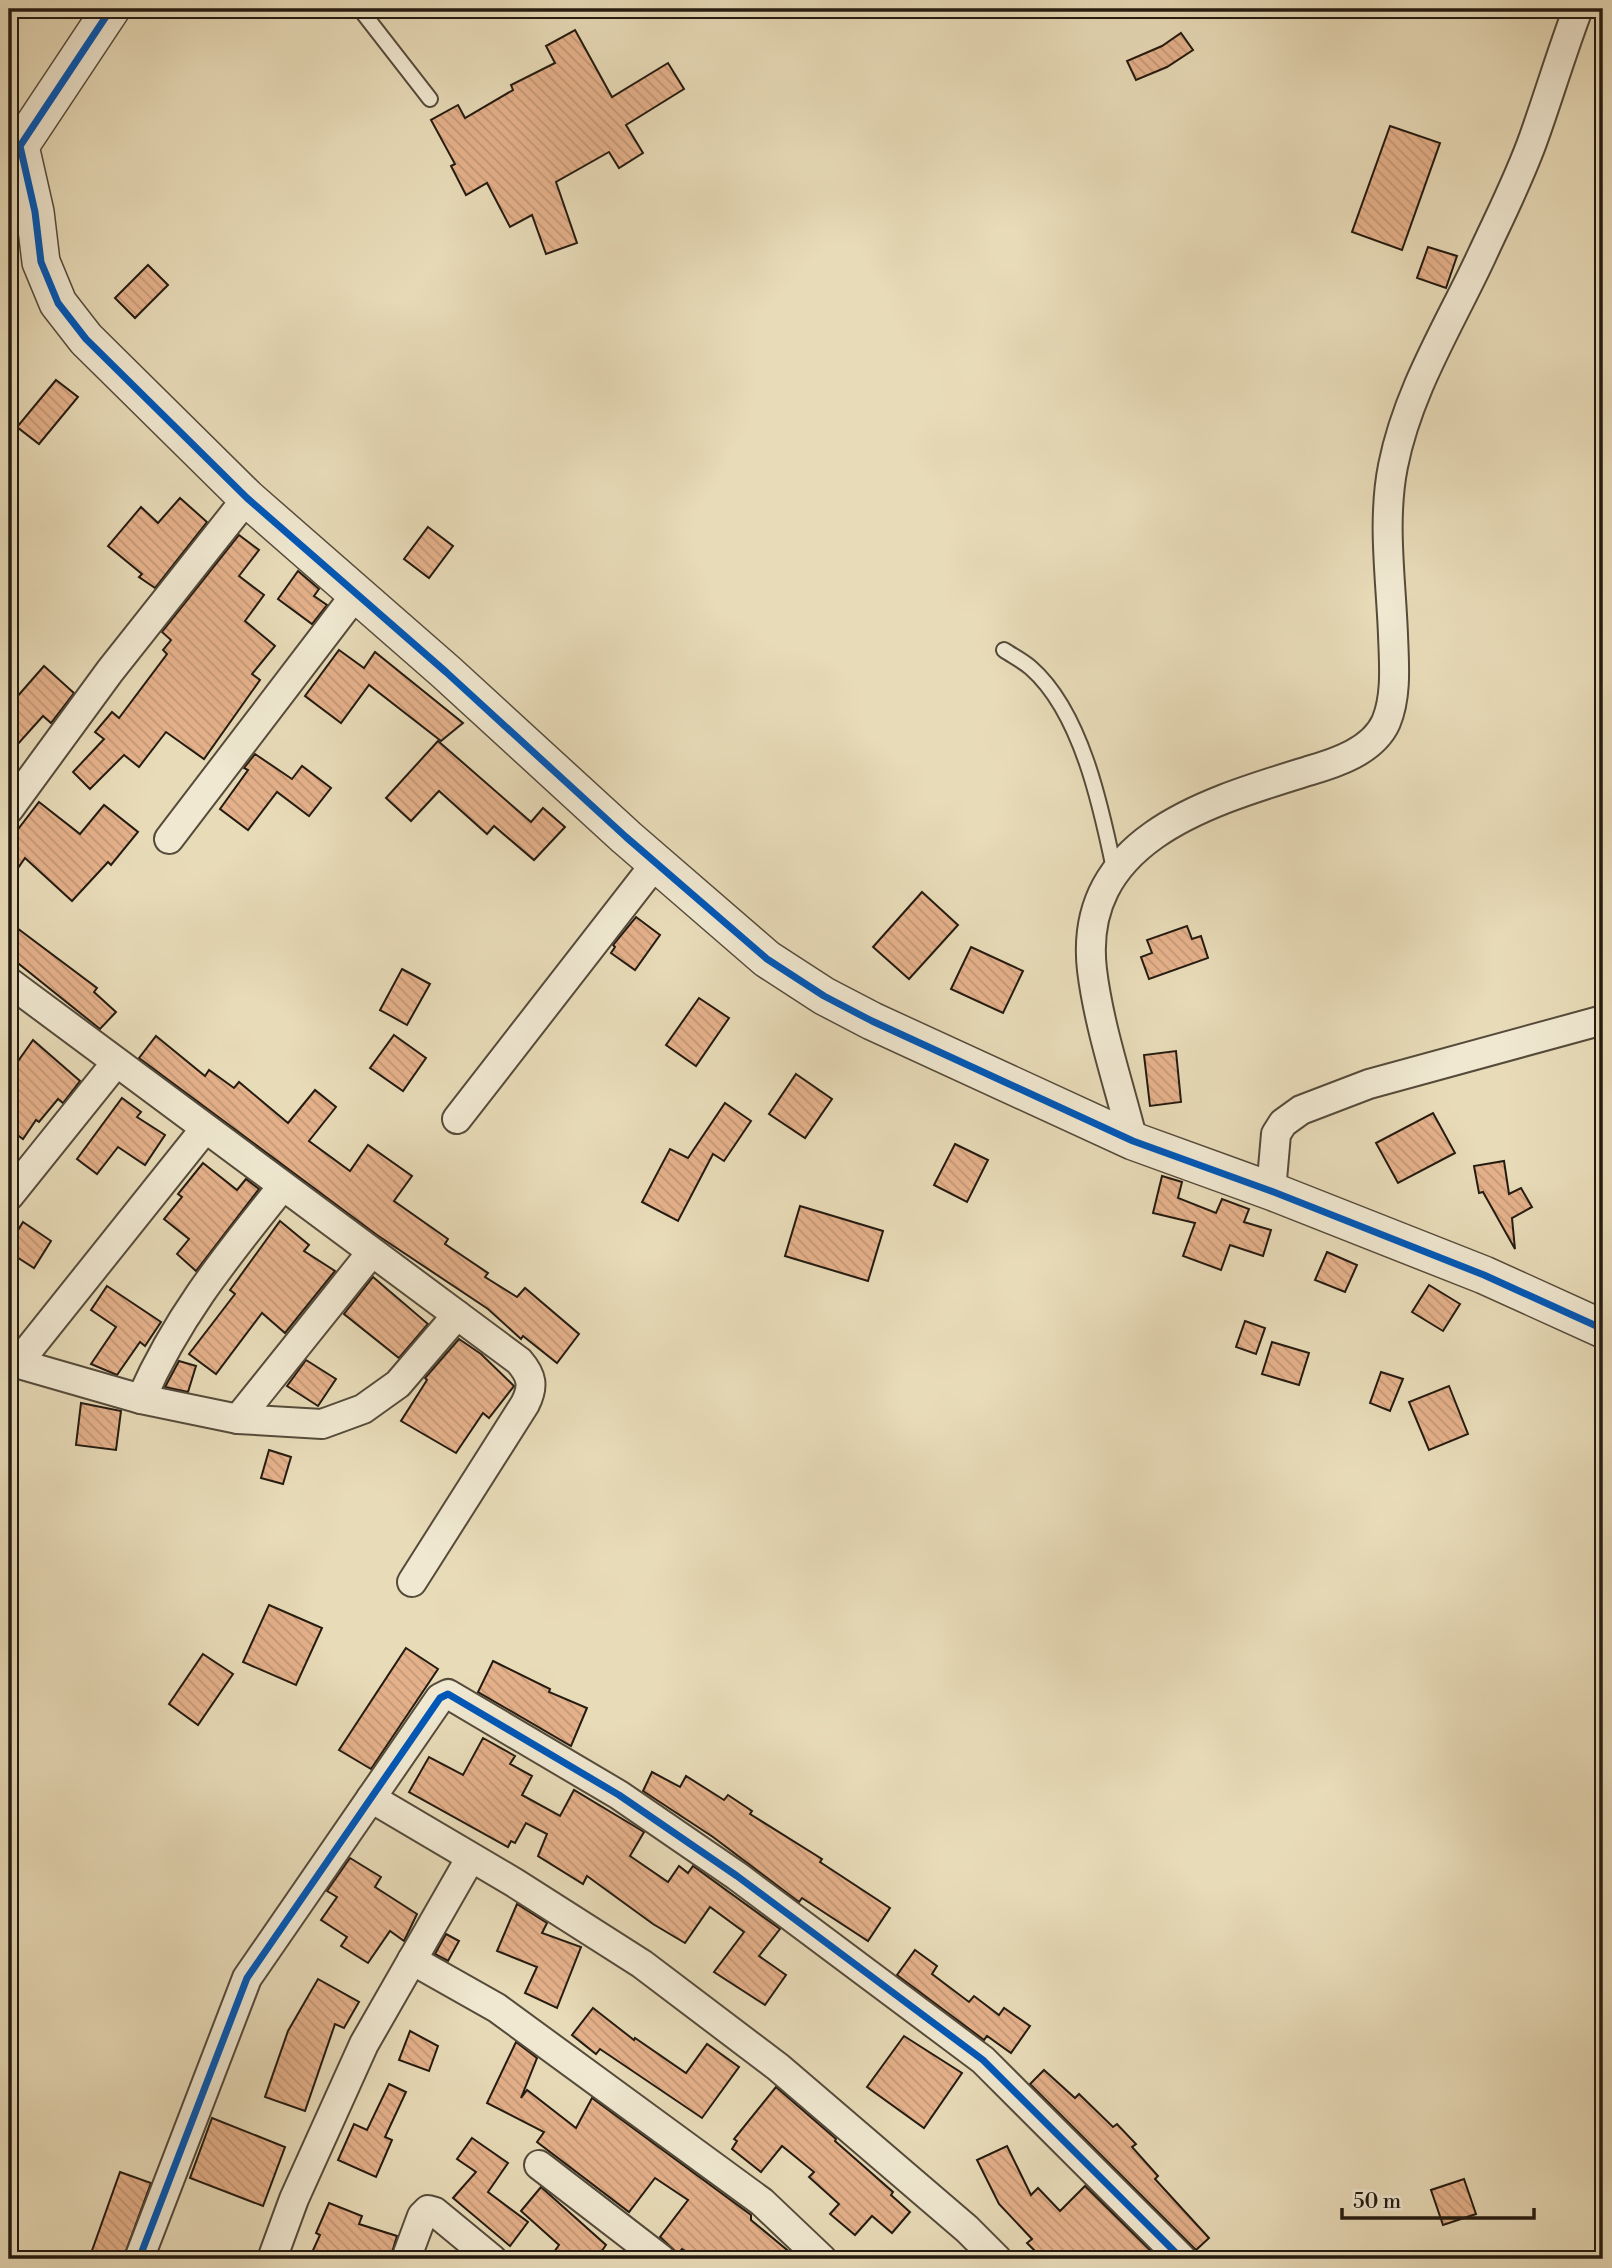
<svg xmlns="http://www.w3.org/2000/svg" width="1612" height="2268" font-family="'Libre Bodoni',serif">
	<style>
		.building { fill: url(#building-back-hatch); stroke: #241b11; stroke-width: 2 }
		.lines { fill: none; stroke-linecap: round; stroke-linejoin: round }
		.service-casing { stroke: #554b3b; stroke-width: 18 }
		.minor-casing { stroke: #554b3b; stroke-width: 32 }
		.tertiary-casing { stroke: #554b3b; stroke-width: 40 }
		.service { stroke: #f0e8d1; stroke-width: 14 }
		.minor { stroke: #f0e8d1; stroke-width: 28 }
		.tertiary { stroke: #f0e8d1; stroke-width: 37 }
		.cycleway-casing { stroke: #f0e8d1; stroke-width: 11 }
		.cycleway { stroke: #0057b8; stroke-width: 7 }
	</style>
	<defs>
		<pattern id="building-back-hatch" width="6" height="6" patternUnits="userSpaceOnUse" patternTransform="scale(1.75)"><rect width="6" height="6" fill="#e5b18b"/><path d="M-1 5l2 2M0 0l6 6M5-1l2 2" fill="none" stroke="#c49877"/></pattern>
	</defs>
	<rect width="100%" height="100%" fill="#e8dbb8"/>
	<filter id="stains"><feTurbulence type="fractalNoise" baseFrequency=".00286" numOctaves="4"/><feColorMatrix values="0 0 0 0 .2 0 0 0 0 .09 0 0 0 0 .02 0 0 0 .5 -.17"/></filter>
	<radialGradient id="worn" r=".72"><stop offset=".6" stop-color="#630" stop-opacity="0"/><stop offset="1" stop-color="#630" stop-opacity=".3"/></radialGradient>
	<g class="building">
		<path d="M 575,30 L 612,97 L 668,63 L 684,89 L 626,125 L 643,153 L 619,168 L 609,152 L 556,182 L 577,243 L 546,254 L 532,215 L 510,227 L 487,183 L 466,195 L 451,166 L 455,164 L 431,120 L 458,105 L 465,118 L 513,90 L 511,85 L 555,63 L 546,46 Z"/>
		<path d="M 1181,33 L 1193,50 L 1167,67 L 1136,80 L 1127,61 L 1162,46 Z"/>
		<path d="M 1390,126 L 1440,143 L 1402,250 L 1352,232 Z"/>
		<path d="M 1428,247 L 1457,256 L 1446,288 L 1417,278 Z"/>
		<path d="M 148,265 L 168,285 L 135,318 L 115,298 Z"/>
		<path d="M 56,380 L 78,397 L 39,444 L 17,427 Z"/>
		<path d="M 180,498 L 207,522 L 155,588 L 139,577 L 142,574 L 108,546 L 141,507 L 158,523 Z"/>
		<path d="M 428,527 L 453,546 L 429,578 L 404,559 Z"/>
		<path d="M 239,535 L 259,550 L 239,576 L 264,595 L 245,621 L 275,646 L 252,674 L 260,680 L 204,759 L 166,732 L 139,767 L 124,755 L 90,789 L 73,772 L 104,739 L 95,732 L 112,712 L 119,718 L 167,654 L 163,650 L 171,640 L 162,632 Z"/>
		<path d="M 298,571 L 319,589 L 314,596 L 327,605 L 312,624 L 278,599 Z"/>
		<path d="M 339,650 L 364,668 L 375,652 L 463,723 L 441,741 L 369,685 L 341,723 L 305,696 Z"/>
		<path d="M 44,666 L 74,693 L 51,723 L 43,716 L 9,754 L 9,706 Z"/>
		<path d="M 438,741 L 531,822 L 543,808 L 565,827 L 534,860 L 494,826 L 487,834 L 439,791 L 411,821 L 386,798 Z"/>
		<path d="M 255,754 L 292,779 L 302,766 L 331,788 L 309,816 L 277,792 L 248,830 L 220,809 L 248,770 L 244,768 Z"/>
		<path d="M 39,802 L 80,834 L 104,805 L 138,832 L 111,865 L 108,862 L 72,901 L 25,858 L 9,881 L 9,841 Z"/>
		<path d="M 922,892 L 958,925 L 909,979 L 873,947 Z"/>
		<path d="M 636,917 L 660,935 L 635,970 L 611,953 L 615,947 L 613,945 Z"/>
		<path d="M 9,922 L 97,988 L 94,992 L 116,1012 L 100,1029 L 9,956 Z"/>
		<path d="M 1187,926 L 1192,939 L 1201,936 L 1208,958 L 1149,979 L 1141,957 L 1152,953 L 1147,940 Z"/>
		<path d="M 971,947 L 1023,971 L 1003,1013 L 951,989 Z"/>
		<path d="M 402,969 L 430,984 L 407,1025 L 380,1010 Z"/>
		<path d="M 699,998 L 729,1018 L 696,1066 L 666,1045 Z"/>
		<path d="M 394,1035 L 426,1058 L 403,1091 L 370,1068 Z"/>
		<path d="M 156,1036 L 205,1076 L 209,1070 L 234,1088 L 239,1082 L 288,1123 L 315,1090 L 336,1107 L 309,1141 L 350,1171 L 368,1145 L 412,1176 L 394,1201 L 448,1239 L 445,1244 L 488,1273 L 485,1277 L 517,1297 L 525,1288 L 579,1334 L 557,1363 L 523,1336 L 521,1339 L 488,1309 L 377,1235 L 139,1058 Z"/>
		<path d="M 33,1040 L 80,1081 L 63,1103 L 58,1099 L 39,1122 L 36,1120 L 23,1139 L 9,1129 L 9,1119 L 16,1109 L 9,1101 L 9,1074 Z"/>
		<path d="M 1176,1051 L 1181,1102 L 1150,1106 L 1144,1055 Z"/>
		<path d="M 796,1074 L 832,1099 L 805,1138 L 769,1114 Z"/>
		<path d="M 122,1098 L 141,1112 L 137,1117 L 165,1135 L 145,1165 L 118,1147 L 97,1174 L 77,1159 Z"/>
		<path d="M 725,1103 L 751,1121 L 724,1161 L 713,1154 L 678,1221 L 642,1202 L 670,1149 L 688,1158 Z"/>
		<path d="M 1433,1113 L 1455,1153 L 1398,1183 L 1376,1143 Z"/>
		<path d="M 955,1144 L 988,1160 L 967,1202 L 934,1185 Z"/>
		<path d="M 1504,1161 L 1509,1194 L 1521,1188 L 1532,1207 L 1512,1218 L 1515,1249 L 1483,1192 L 1479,1193 L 1474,1166 Z"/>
		<path d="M 203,1163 L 237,1190 L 246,1179 L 259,1189 L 196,1271 L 177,1254 L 189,1239 L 164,1219 L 182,1197 L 178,1194 Z"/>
		<path d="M 1162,1176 L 1182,1182 L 1178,1198 L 1216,1213 L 1222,1199 L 1249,1209 L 1244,1222 L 1271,1230 L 1263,1256 L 1230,1245 L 1221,1270 L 1183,1256 L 1195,1223 L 1153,1213 Z"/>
		<path d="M 800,1206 L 883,1231 L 868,1281 L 785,1256 Z"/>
		<path d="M 280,1221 L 309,1245 L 304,1251 L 335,1271 L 285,1333 L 262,1313 L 216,1374 L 189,1354 L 235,1294 L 230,1290 Z"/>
		<path d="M 23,1222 L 51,1241 L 34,1268 L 9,1252 L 9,1245 Z"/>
		<path d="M 1327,1252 L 1357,1265 L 1345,1292 L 1315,1280 Z"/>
		<path d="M 373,1277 L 428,1324 L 399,1358 L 344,1314 Z"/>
		<path d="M 1429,1285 L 1460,1304 L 1443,1331 L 1412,1312 Z"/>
		<path d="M 107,1286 L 161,1322 L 145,1346 L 140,1342 L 117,1375 L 91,1364 L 116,1327 L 91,1310 Z"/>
		<path d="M 1245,1321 L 1265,1328 L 1256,1354 L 1236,1347 Z"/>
		<path d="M 459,1339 L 481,1354 L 514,1386 L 489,1418 L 483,1413 L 456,1453 L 401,1421 L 427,1380 L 425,1378 Z"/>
		<path d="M 1272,1342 L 1309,1353 L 1299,1385 L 1262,1374 Z"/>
		<path d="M 306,1360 L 336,1379 L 318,1406 L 287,1386 Z"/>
		<path d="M 179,1361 L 196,1366 L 188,1392 L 165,1387 Z"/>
		<path d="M 1381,1372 L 1403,1379 L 1390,1411 L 1370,1403 Z"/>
		<path d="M 1449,1386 L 1468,1434 L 1429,1450 L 1409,1402 Z"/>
		<path d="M 81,1403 L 121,1411 L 116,1450 L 76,1445 Z"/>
		<path d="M 269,1450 L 291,1457 L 283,1484 L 261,1478 Z"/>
		<path d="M 269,1605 L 322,1628 L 296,1685 L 243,1662 Z"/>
		<path d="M 406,1648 L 438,1669 L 371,1769 L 339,1750 Z"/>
		<path d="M 203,1654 L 233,1674 L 198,1725 L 169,1704 Z"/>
		<path d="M 493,1661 L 550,1689 L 549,1692 L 587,1708 L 571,1746 L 478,1692 Z"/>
		<path d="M 483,1738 L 515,1756 L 510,1764 L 532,1776 L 522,1795 L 560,1816 L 574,1790 L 644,1832 L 630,1856 L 668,1882 L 679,1866 L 688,1873 L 693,1866 L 780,1929 L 759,1956 L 786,1975 L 765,2005 L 714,1972 L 744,1932 L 710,1907 L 685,1943 L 653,1924 L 587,1876 L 583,1884 L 538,1856 L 547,1834 L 526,1823 L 515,1843 L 511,1841 L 508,1847 L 409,1792 L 429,1757 L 463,1775 Z"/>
		<path d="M 652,1772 L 680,1787 L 686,1776 L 724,1800 L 728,1795 L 752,1811 L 750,1814 L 822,1859 L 820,1862 L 890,1908 L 868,1941 L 802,1898 L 799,1902 L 713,1837 L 643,1791 Z"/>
		<path d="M 350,1858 L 381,1877 L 375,1887 L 417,1914 L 404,1941 L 390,1931 L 368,1963 L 341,1946 L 347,1937 L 321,1920 L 337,1897 L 327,1891 Z"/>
		<path d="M 517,1904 L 547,1923 L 542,1933 L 581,1947 L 557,2008 L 525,1993 L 537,1967 L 497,1951 Z"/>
		<path d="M 446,1934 L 459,1941 L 448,1961 L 435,1954 Z"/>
		<path d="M 915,1950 L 937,1966 L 932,1974 L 969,2002 L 974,1996 L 999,2015 L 1004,2008 L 1030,2026 L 1011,2053 L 987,2036 L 984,2040 L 897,1975 Z"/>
		<path d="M 318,1979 L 359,2002 L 344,2028 L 335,2024 L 305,2111 L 265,2097 L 288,2031 Z"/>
		<path d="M 593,2008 L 634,2040 L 635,2038 L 686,2073 L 707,2044 L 739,2067 L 702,2118 L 600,2049 L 596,2054 L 572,2035 Z"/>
		<path d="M 410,2031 L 438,2046 L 429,2071 L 399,2060 Z"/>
		<path d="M 904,2036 L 962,2073 L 924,2128 L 867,2087 Z"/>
		<path d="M 516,2042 L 537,2058 L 521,2098 L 527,2090 L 576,2128 L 592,2098 L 751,2215 L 751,2220 L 798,2259 L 697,2259 L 682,2249 L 678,2254 L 660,2237 L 688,2200 L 655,2178 L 629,2212 L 537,2142 L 544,2132 L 487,2103 Z"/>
		<path d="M 1044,2070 L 1075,2098 L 1079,2094 L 1113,2127 L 1117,2124 L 1136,2144 L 1132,2147 L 1158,2176 L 1155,2179 L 1209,2238 L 1196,2250 L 1030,2084 Z"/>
		<path d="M 389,2084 L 406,2092 L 385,2137 L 392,2140 L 376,2177 L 338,2160 L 354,2124 L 367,2130 Z"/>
		<path d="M 776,2087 L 836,2139 L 835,2141 L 893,2192 L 891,2195 L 910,2212 L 892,2233 L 872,2216 L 855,2235 L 830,2214 L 839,2204 L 809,2177 L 814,2172 L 782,2146 L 761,2172 L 732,2149 L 737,2141 L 734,2139 Z"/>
		<path d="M 212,2118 L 285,2147 L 263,2206 L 190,2178 Z"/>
		<path d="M 472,2138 L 508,2163 L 488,2192 L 528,2222 L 510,2246 L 453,2198 L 476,2172 L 457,2159 Z"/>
		<path d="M 1007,2146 L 1031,2195 L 1038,2188 L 1060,2211 L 1085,2186 L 1159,2259 L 1043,2259 L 1027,2243 L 1032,2239 L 999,2204 L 977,2160 Z"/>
		<path d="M 120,2172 L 151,2183 L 123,2259 L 89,2259 Z"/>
		<path d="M 1464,2179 L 1476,2214 L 1443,2225 L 1431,2190 Z"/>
		<path d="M 541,2187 L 606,2245 L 596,2259 L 549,2259 L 559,2245 L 521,2211 Z"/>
		<path d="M 329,2203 L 362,2216 L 359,2224 L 397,2236 L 390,2259 L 309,2259 L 320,2235 L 316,2233 Z"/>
	</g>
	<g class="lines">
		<defs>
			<g id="service">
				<path d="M 360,9 L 430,99"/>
				<path d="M 1004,650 C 1013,656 1023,661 1031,668 C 1081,712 1101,806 1114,869"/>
			</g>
			<g id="minor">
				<path d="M 9,809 L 110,671 L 247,498"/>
				<path d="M 169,839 L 356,594"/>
				<path d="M 9,982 L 519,1361 C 532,1376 534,1386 525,1404 L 412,1582"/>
				<path d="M 457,1119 L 656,863"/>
				<path d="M 1133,1141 C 1119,1085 1099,1027 1092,970 C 1077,839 1208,802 1308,771 C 1336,763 1373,751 1386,722 C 1397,696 1394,663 1393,635 C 1391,580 1382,521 1393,466 C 1408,390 1450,324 1482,255 C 1500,216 1520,177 1534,137 C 1549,95 1562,51 1578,9"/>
				<path d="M 1271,1191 L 1276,1134 L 1283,1123 L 1301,1110 L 1369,1084 L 1603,1020"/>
				<path d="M 9,1196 L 115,1064"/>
				<path d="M 9,1361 L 141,1399 L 238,1419 L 322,1424 L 363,1409 L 398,1384 L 457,1315"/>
				<path d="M 17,1364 L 204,1130"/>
				<path d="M 141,1399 C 178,1315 226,1257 282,1187"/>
				<path d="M 238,1419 L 371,1253"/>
				<path d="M 371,1798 L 515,1883 L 642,1964 L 778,2067 L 967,2229 L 997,2259"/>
				<path d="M 412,1960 L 497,2008 L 762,2202 L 822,2259"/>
				<path d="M 539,2165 L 661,2259"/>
				<path d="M 139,2259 L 247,1978 L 440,1698 L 448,1694 L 619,1795 L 737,1876 L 983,2060 L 1182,2259"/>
				<path d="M 272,2259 L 294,2199 L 364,2044 L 470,1859"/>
				<path d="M 406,2259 L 422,2216 L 428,2210 L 435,2212 L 492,2259"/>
			</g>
			<path id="tertiary" d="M 111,9 L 20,146 L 35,212 L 41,262 L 58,303 L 86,339 L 247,498 L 446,672 L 626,837 L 767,959 L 824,996 L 872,1021 L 1133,1141 L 1271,1191 L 1484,1275 L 1603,1329"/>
		</defs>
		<use href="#service" class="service-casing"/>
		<use href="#minor" class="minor-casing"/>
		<use href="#tertiary" class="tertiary-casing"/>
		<use href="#service" class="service"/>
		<use href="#minor" class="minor"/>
		<use href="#tertiary" class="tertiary"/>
		<defs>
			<g id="cycleway">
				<path d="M 111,9 L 20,146 L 35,212 L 41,262 L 58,303 L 86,339 L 247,498 L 446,672 L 626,837 L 767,959 L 824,996 L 872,1021 L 1133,1141 L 1271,1191 L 1484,1275 L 1603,1329"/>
				<path d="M 139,2259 L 247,1978 L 440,1698 L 448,1694 L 619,1795 L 737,1876 L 983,2060 L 1182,2259"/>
			</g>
		</defs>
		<use href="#cycleway" class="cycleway-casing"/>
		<use href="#cycleway" class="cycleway"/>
	</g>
	<rect width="1612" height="2268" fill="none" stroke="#e8dbb8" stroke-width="35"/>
	<rect x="10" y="10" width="1591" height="2247" fill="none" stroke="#241b11" stroke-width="3.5"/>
	<rect x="18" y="18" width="1577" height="2233" fill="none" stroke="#241b11" stroke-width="2"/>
	<path d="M1342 2208v10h192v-10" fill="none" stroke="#241b11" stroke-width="3.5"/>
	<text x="1353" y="2208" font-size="21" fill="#241b11" stroke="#f0e8d1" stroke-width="5" paint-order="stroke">50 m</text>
	<rect width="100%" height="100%" filter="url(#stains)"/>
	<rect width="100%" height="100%" fill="url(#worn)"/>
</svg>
